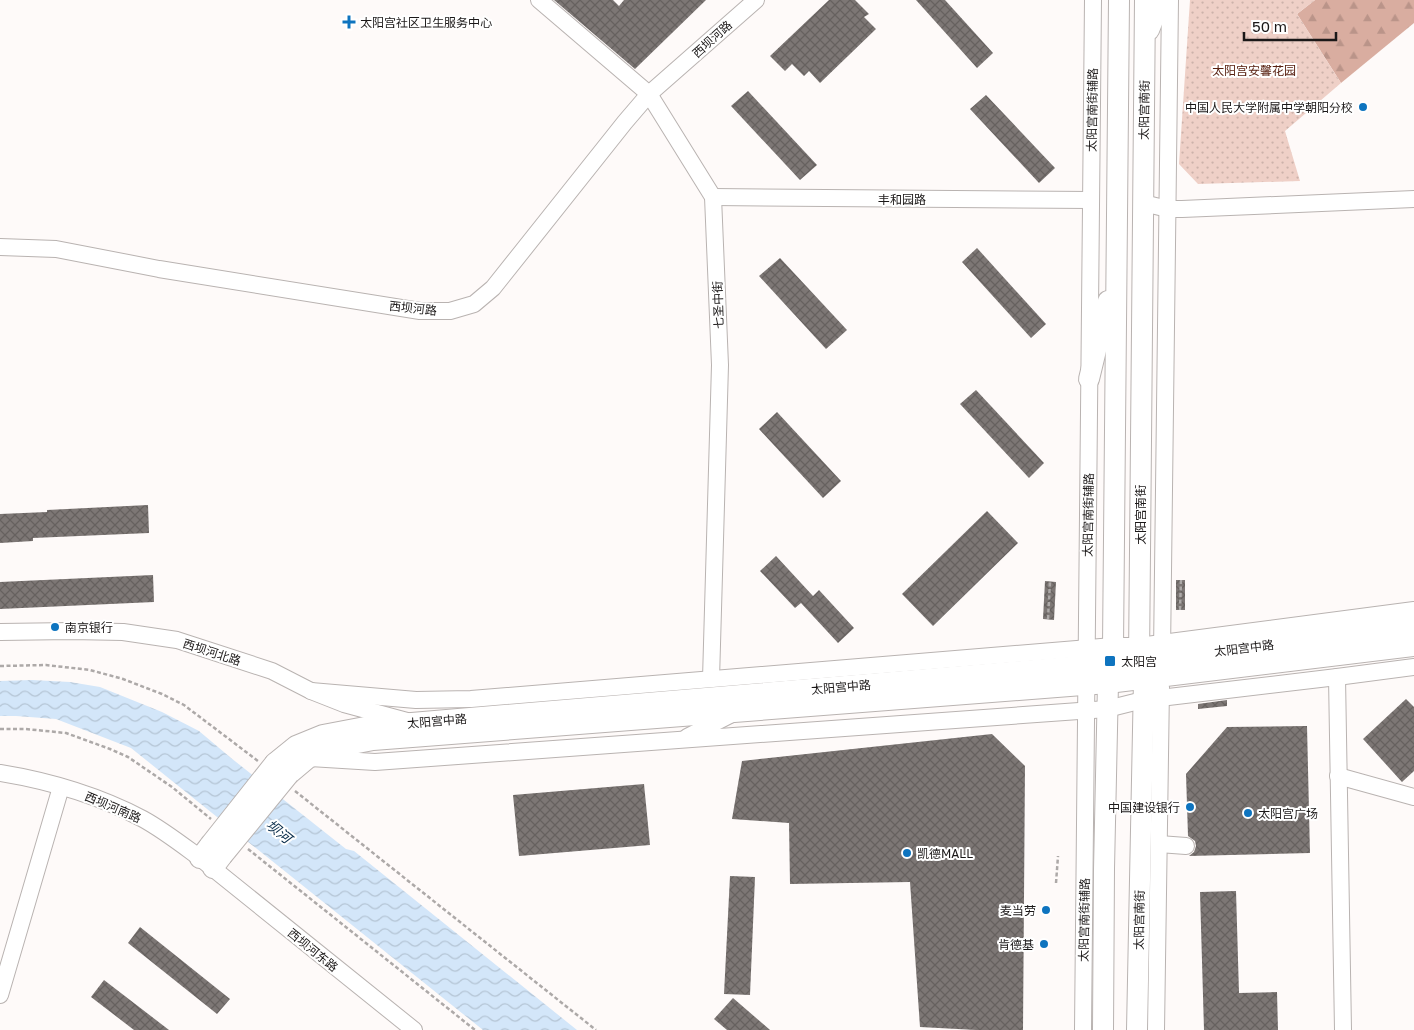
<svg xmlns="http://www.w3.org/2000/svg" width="1414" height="1030" font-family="'Golos Text','Noto Sans SC',sans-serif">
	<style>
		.forest { fill: url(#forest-firs) }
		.park { fill: url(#park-dots) }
		.water { fill: url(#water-waves) }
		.building { fill: url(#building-cross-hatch) }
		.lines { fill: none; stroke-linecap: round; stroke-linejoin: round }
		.minor-casing { stroke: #b9b3b1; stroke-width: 18 }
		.major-casing { stroke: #b9b3b1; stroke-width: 22 }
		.path { stroke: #ada9a8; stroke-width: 2.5; stroke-dasharray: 4 2.5; stroke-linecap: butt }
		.minor { stroke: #fff; stroke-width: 16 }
		.major { stroke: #fff; stroke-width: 20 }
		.major-bridge-casing { stroke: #b9b3b1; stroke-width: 22; stroke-linecap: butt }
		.major-bridge { stroke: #fff; stroke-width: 20 }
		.poi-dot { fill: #0e74bf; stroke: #fff; stroke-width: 2 }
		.labels { text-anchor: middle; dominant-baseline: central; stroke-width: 4; stroke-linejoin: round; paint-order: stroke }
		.poi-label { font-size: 12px; fill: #1b1818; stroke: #fff; text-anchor: start }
		.street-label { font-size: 12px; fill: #1b1818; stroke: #fff }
		.park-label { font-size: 12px; fill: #582111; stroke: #fff }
		.water-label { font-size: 14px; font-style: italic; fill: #092d4b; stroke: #fff }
	</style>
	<defs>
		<pattern id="forest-firs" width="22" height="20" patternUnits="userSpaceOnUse" patternTransform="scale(1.25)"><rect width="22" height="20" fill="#d9ada0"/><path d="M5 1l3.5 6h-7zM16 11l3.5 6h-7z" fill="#ba9489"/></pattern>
		<pattern id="park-dots" width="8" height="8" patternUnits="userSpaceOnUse" patternTransform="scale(1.25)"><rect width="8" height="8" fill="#efd0c7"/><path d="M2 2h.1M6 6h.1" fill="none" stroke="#ccb2aa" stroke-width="1.8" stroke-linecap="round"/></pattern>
		<pattern id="water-waves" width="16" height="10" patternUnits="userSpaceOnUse" patternTransform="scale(1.25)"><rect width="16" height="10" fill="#d3e6f9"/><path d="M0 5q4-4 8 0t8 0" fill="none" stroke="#b5c5d5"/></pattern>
		<pattern id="building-cross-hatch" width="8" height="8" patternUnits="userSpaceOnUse" patternTransform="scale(1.25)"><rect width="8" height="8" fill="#7d7775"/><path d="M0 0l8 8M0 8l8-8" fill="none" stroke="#66615f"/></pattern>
	</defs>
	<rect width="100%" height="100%" fill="#fefaf9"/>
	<path class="forest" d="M 1315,0 L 1414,0 L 1414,23 L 1341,83 L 1297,14 Z"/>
	<path class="park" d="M 1190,0 L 1315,0 L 1297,14 L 1341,83 L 1285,131 L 1300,181 L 1198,184 L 1179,164 Z"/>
	<path class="water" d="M 32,680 L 70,682 L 100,687 L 162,712 L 199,731 L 231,758 L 346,849 L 354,851 L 577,1030 L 483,1030 L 131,748 L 56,719 L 16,716 L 0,716 L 0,681 Z"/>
	<g class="building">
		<path d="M 554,0 L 613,0 L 619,6 L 624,0 L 706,0 L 635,69 Z"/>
		<path d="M 829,0 L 855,0 L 869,14 L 864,17 L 876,29 L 820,83 L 809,71 L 804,76 L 792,64 L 785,71 L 770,56 Z"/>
		<path d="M 916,0 L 945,0 L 993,53 L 977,68 Z"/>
		<path d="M 748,91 L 817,165 L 800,180 L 731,106 Z"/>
		<path d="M 986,95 L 1055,168 L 1039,183 L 970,109 Z"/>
		<path d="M 977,248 L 1046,324 L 1031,338 L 962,262 Z"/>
		<path d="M 780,258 L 847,330 L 826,349 L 759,276 Z"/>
		<path d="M 976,390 L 1044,463 L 1029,478 L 960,404 Z"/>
		<path d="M 777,412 L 841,481 L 823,498 L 759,429 Z"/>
		<path d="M 148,505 L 149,533 L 33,538 L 33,541 L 0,543 L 0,514 L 47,512 L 47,510 Z"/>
		<path d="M 987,511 L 1018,543 L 933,626 L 902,594 Z"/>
		<path d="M 776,556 L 813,596 L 819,590 L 854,628 L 838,643 L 801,603 L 795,608 L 760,571 Z"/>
		<path d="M 153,575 L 154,602 L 0,609 L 0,582 Z"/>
		<rect x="1176" y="580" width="9" height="30"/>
		<path d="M 1045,581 L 1056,582 L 1054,620 L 1043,619 Z"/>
		<path d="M 1406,699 L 1414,707 L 1414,771 L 1402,782 L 1363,739 Z"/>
		<path d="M 1227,700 L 1227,706 L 1198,709 L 1198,704 Z"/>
		<path d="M 1307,726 L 1310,853 L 1189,856 L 1194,852 L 1196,846 L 1195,841 L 1188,836 L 1186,774 L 1227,727 Z"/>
		<path d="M 992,734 L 1025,766 L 1023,1030 L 976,1030 L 920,1027 L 910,882 L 790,884 L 789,823 L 732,819 L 742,761 Z"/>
		<path d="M 644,784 L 650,845 L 519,856 L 513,795 Z"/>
		<path d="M 730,876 L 755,877 L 750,995 L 724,994 Z"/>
		<path d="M 1236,891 L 1239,993 L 1277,992 L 1278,1030 L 1204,1030 L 1200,892 Z"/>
		<path d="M 140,927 L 230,999 L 217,1014 L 128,943 Z"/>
		<path d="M 104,980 L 169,1030 L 134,1030 L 91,997 Z"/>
		<path d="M 733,998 L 770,1030 L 727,1030 L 714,1019 Z"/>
	</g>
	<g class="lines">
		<defs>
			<g id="minor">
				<path d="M 539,0 L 649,94 L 713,197 L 720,365 L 711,679"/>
				<path d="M 713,197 L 1091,200"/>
				<path d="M 1143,203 L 1168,209 L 1182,209 L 1414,199"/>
				<path d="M 0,247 L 56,249 L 159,269 L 420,311 L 450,311 L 474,304 L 493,288 L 625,122 L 649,94 L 756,0"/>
				<path d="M 0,632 L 71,631 L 123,632 L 177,640 L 272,671 L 311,691 L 344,704 L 407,721"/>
				<path d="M 1162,653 L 1170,0"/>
				<path d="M 1337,677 L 1343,1030"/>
				<path d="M 311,691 L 416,700 L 471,699 L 1113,646 L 1139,646 L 1414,610"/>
				<path d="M 687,737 L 732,714"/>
				<path d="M 310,758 L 375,762 L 1107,709 L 1143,700 L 1337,677 L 1414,667"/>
				<path d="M 0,773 C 49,781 99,796 143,819 C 163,830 181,844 200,858 L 414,1030"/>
				<path d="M 1338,776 L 1414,797"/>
				<path d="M 1159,844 L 1186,846"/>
				<path d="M 0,995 L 61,787"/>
				<path d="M 1083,1030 L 1093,0"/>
				<path d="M 1156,1030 L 1161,687"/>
			</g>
			<g id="major">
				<path d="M 1149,30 L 1161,0"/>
				<path d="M 1089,379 L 1108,301"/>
				<path d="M 275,763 L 296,746 L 323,735 L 365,727 L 1139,661 L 1414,627"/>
				<path d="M 289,774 L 308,758 L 332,748 L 373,740 L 1108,683 L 1414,646"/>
				<path d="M 200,858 L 210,845"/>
				<path d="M 213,868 L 222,856"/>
				<path d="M 1103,1030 L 1104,869 L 1108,683 L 1113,664 L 1113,646 L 1119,0"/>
				<path d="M 1137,1030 L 1144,680 L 1139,661 L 1145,0"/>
			</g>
		</defs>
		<use href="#minor" class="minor-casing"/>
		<use href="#major" class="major-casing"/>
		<g class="path">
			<path d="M 1180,610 L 1181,580"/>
			<path d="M 1048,619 L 1050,581"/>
			<path d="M 0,666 L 46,665 L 90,670 L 123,679 L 162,694 L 184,705 L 258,761"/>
			<path d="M 0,729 L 26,729 L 66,733 L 110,749 L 128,757 L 172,787 L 211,819"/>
			<path d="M 295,791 L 596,1030"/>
			<path d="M 248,849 L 475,1030"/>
			<path d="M 1056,883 L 1058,856"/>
		</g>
		<use href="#minor" class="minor"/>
		<use href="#major" class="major"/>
		<defs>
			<g id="major-bridge">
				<path d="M 210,845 L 275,763"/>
				<path d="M 222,856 L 289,774"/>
			</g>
		</defs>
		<use href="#major-bridge" class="major-bridge-casing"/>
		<use href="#major-bridge" class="major-bridge"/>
	</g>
	<g class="poi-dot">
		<path d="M346.5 14.5h5v5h5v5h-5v5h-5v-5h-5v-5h5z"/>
		<circle cx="1363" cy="107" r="5"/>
		<circle cx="55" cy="627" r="5"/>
		<rect x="1104" y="655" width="12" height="12" rx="2.5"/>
		<circle cx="1190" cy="807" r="5"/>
		<circle cx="1248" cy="813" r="5"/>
		<circle cx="907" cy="853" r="5"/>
		<circle cx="1046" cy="910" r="5"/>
		<circle cx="1044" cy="944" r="5"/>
	</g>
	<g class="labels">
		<g class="poi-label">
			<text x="360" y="22">太阳宫社区卫生服务中心</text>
			<text x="1353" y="107" text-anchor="end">中国人民大学附属中学朝阳分校</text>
			<text x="65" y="627">南京银行</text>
			<text x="1121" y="661">太阳宫</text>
			<text x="1180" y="807" text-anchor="end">中国建设银行</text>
			<text x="1258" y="813">太阳宫广场</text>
			<text x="917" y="853">凯德MALL</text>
			<text x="1036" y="910" text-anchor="end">麦当劳</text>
			<text x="1034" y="944" text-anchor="end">肯德基</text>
		</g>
		<g class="street-label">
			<text transform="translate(712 39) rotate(-42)">西坝河路</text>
			<text transform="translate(1092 110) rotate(-89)">太阳宫南街辅路</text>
			<text transform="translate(1144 110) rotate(-89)">太阳宫南街</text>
			<text x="902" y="199">丰和园路</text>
			<text transform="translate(718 305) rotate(-92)">七圣中街</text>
			<text transform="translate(413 308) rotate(6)">西坝河路</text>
			<text transform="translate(1088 515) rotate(-89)">太阳宫南街辅路</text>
			<text transform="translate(1140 515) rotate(-90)">太阳宫南街</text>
			<text transform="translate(1244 648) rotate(-7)">太阳宫中路</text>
			<text transform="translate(212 652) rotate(18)">西坝河北路</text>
			<text transform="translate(841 687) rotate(-5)">太阳宫中路</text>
			<text transform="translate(437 721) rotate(-5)">太阳宫中路</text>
			<text transform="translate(113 807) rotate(23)">西坝河南路</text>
			<text transform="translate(1084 920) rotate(-89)">太阳宫南街辅路</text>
			<text transform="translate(1139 920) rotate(-89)">太阳宫南街</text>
			<text transform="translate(313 950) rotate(39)">西坝河东路</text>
		</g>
		<g class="park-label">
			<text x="1254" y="70">太阳宫安馨花园</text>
		</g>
		<g class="water-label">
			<text transform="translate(279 831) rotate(39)">坝河</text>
		</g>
	</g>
	<path d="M1244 32v8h92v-8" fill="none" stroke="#1b1818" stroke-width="2.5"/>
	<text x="1252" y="32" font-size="15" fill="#1b1818" stroke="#ffffff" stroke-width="4" paint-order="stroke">50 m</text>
</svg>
